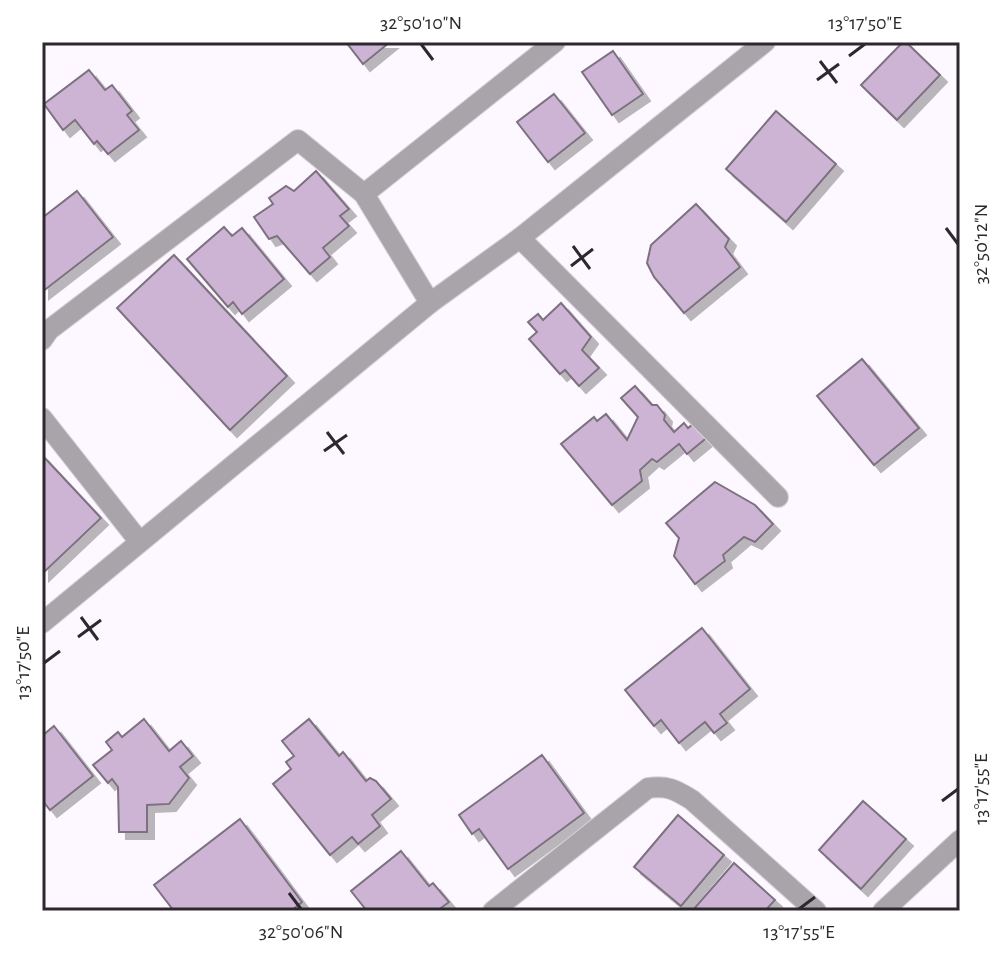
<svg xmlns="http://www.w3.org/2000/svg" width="1002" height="953" font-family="'Alegreya Sans',sans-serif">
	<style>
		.building { fill: #cdb4d4; stroke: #7c727f; stroke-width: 2; filter: url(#shadow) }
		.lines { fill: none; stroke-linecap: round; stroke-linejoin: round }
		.minor-casing { stroke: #d7d2d9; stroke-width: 22 }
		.minor { stroke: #a8a4a9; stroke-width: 20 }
		.ticks { fill: none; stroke: #2c282d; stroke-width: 3 }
		.neatline { fill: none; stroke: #2c282d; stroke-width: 3 }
		.ticks-label { font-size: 20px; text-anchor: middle; fill: #2c282d }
	</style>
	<defs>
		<filter id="shadow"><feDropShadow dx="7" dy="7" stdDeviation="0" flood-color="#0004"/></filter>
	</defs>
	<rect width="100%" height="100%" fill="#fdf7ff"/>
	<g class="building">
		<path d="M 346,42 L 390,42 L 363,64 Z"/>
		<path d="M 903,42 L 906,42 L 940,75 L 897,120 L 861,85 Z"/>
		<path d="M 613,51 L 643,94 L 612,115 L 582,72 Z"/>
		<path d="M 89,70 L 105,90 L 112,85 L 132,111 L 127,115 L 139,130 L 108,154 L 97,141 L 94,144 L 75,120 L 63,130 L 44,104 Z"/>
		<path d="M 554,94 L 585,133 L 548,162 L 517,122 Z"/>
		<path d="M 776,111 L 836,164 L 786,222 L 726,169 Z"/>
		<path d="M 316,171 L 349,209 L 340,216 L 349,226 L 323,248 L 330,257 L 310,274 L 277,236 L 269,239 L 254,217 L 273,204 L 269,198 L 286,186 L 294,191 Z"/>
		<path d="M 77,191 L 113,237 L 42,292 L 42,218 Z"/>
		<path d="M 696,204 L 729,239 L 725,247 L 740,267 L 684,313 L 654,277 L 647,263 L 651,245 Z"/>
		<path d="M 224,227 L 232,236 L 242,228 L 284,279 L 242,314 L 233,302 L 228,307 L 187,259 Z"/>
		<path d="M 174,255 L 287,376 L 230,430 L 117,308 Z"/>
		<path d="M 561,303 L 591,337 L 582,350 L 599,368 L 579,386 L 565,370 L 560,374 L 529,339 L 537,332 L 528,322 L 538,314 L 543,320 Z"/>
		<path d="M 862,359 L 919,428 L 874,465 L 817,396 Z"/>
		<path d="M 635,386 L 652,405 L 657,405 L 665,415 L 664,420 L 674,432 L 684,423 L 688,428 L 698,420 L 710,435 L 687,454 L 679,444 L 657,462 L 652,459 L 640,470 L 642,481 L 612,505 L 561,444 L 594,417 L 597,421 L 606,414 L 627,440 L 638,417 L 621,398 Z"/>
		<path d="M 42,455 L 101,518 L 42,574 Z"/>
		<path d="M 715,482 L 755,505 L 773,524 L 755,542 L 744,537 L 723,555 L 725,561 L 695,584 L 674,556 L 679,538 L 666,523 Z"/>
		<path d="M 702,628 L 750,689 L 720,714 L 727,723 L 714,733 L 705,722 L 679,743 L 661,720 L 654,726 L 625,690 Z"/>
		<path d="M 144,719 L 169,751 L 181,741 L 193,756 L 180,767 L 189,778 L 169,804 L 147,805 L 147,832 L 119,832 L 118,787 L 112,779 L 108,783 L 93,765 L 112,750 L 106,742 L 118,732 L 122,737 Z"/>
		<path d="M 309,719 L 339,756 L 343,752 L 366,781 L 370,778 L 376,781 L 391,799 L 372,815 L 380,826 L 358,844 L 352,837 L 330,855 L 273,784 L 291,769 L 286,762 L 294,756 L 282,741 Z"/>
		<path d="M 54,726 L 93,776 L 50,810 L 42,800 L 42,736 Z"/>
		<path d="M 542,755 L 584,813 L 508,869 L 479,829 L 472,834 L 459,815 Z"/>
		<path d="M 863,801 L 906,839 L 861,889 L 819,850 Z"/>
		<path d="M 678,815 L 724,855 L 681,906 L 634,867 Z"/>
		<path d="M 240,819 L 302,902 L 291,911 L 174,911 L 154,885 Z"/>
		<path d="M 401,851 L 429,886 L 433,883 L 449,902 L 437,911 L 367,911 L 351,891 Z"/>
		<path d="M 734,863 L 775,900 L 765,911 L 692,911 Z"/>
	</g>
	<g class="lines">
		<defs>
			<g id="minor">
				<path d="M 364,194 L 555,42"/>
				<path d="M 520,238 L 778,497"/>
				<path d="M 42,340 L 49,330 L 298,140 L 364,194 L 430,303"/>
				<path d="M 42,418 L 139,541"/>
				<path d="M 42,623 L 430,303 L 520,238 L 765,42"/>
				<path d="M 493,911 L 648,788 C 667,785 676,790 692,800 L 816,911"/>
				<path d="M 883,911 L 960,840"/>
			</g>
		</defs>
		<use href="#minor" class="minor-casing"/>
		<use href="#minor" class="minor"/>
	</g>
	<path class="ticks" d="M 421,44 L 433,60M 849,56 L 865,44M 820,61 L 837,83M 817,80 L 839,64M 946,228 L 958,244M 573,246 L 590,269M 571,266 L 593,249M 327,432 L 344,454M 324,451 L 347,435M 81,617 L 98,640M 78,637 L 101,620M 44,663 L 60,651M 942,801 L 958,789M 289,893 L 301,909M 799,909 L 815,897"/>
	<rect width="1002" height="953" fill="none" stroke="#ffffff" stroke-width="88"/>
	<rect x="44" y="44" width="914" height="865" class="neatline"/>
	<g class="ticks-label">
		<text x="421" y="29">32°50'10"N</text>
		<text x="865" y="29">13°17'50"E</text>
		<text transform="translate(980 244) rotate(-90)" y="7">32°50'12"N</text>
		<text transform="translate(22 663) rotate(-90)" y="7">13°17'50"E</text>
		<text transform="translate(980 789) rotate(-90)" y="7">13°17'55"E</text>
		<text x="301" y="938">32°50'06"N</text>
		<text x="799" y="938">13°17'55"E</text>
	</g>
</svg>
